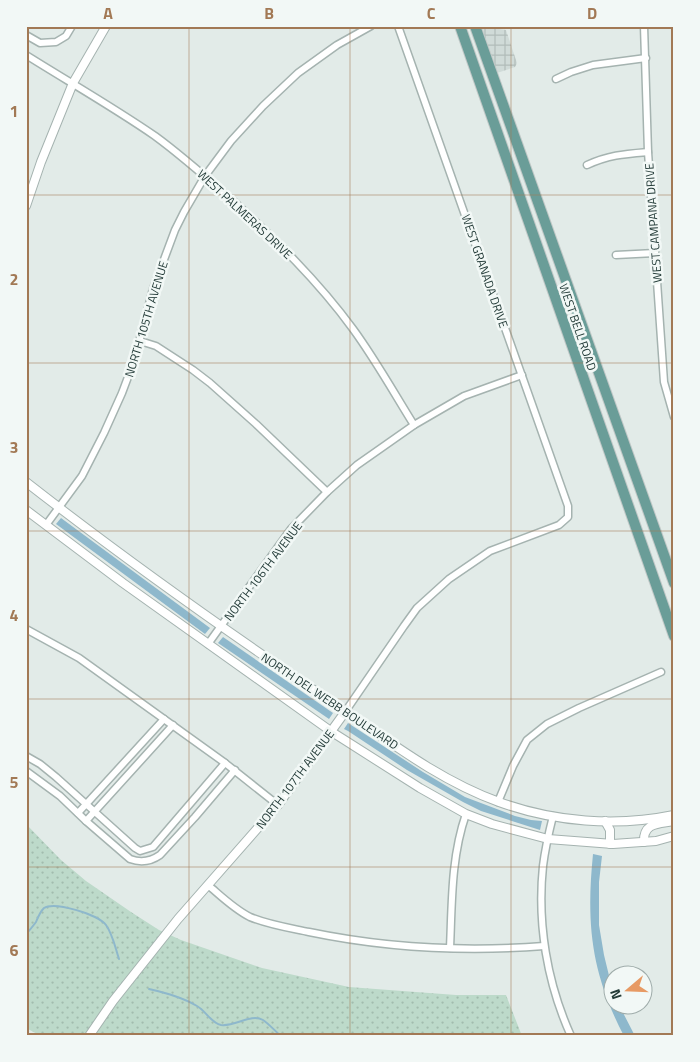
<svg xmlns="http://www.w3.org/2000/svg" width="700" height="1062" font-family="'Titillium Web',sans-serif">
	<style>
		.industrial { fill: url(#industrial-grid) }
		.grass { fill: url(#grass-dots) }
		.water { fill: #8eb8cc }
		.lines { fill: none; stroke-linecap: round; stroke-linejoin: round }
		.stream { stroke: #8eb8cc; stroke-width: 2 }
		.minor-casing { stroke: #a5b3b0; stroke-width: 9 }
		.tertiary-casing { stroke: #a5b3b0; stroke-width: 10 }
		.primary-casing { stroke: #c1c8c7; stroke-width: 12 }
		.minor { stroke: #fff; stroke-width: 6 }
		.tertiary { stroke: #fff; stroke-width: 8 }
		.primary { stroke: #6a9d98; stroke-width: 10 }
		.grid { fill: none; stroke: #a27955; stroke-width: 1; stroke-opacity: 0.55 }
		.labels { text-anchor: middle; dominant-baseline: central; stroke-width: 5; stroke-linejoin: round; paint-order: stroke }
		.street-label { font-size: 12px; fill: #233b38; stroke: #f2f8f6 }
		.neatline { fill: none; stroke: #a27955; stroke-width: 2 }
		.grid-label { font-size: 16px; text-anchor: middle; font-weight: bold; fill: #a27955 }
	</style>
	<defs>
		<pattern id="industrial-grid" width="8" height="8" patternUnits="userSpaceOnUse" patternTransform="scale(1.25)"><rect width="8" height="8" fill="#d0dbd8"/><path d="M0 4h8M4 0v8" fill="none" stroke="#b2bdba"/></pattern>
		<pattern id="grass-dots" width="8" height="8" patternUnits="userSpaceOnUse" patternTransform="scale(1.25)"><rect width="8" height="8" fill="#bddaca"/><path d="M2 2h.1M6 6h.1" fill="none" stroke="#a2bcae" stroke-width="1.8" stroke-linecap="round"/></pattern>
	</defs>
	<rect width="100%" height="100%" fill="#e2ebe8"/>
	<path class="industrial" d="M 481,26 L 496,26 L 499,29 L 506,30 L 517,63 L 515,67 L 497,73 Z"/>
	<path class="grass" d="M 26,824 L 61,860 L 86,881 L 131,912 L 159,930 L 181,940 L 262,968 L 349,987 L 456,995 L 506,995 L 522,1036 L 41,1036 L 26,1028 Z"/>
	<g class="water">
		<path d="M 61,518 L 210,628 L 205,634 L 56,524 Z"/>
		<path d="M 223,637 L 333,713 L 329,719 L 218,643 Z"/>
		<path d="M 348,723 L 423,772 L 465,797 L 515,816 L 531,820 L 542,821 L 540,830 L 481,811 L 463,802 L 407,770 L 348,731 L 344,729 Z"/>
		<path d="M 593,854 L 602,856 L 599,882 L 599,925 L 604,955 L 612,988 L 612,1004 L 619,1005 L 635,1036 L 624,1036 C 591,973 586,924 593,854 Z"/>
	</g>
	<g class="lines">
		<g class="stream">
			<path d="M 26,934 C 30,930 33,926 36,922 C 38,917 40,912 44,908 C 55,901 99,915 106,925 C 113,935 115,947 119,959"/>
			<path d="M 149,989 C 165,993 182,997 197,1006 C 206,1011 211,1023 221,1025 C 235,1027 251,1013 263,1020 C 269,1024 275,1031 281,1036"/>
		</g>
		<defs>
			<g id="minor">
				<path d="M 644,26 L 648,152 L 664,382 L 674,417"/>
				<path d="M 26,35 L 40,43 L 56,42 L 66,36 L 72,26"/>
				<path d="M 26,55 C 69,82 113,107 155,136 C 181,155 206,177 231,199 C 275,239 318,281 353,329 C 375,359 394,393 414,425"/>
				<path d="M 556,79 L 571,72 L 593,65 L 646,58"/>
				<path d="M 587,165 C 609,155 624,154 648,152"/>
				<path d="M 616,255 L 655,253"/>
				<path d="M 140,341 L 156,346 L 193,370 L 210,383 L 256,424 L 327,492"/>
				<path d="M 46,525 L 82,476 L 104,433 L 122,393 L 134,361 L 153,289 L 175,230 L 184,212 L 205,176 L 231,141 L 263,106 L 298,73 L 337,45 L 371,26"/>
				<path d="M 26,629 L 79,658 L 225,763 L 278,805"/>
				<path d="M 208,644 L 291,529 L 327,492 L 357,465 L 414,425 L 464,396 L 522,375"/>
				<path d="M 345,712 L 404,626 L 417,608 L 449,579 L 490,551 L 559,525 L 568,517 L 568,506 L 398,26"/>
				<path d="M 26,756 L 40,764 L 56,777 L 135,848 L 140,851 L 153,847 L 225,763"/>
				<path d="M 26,771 L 60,796 L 86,821 L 130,859 C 141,863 150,862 160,855 L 195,817 L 235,770"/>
				<path d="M 498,802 L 513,766 L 527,740 L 547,724 L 579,708 L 661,672"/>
				<path d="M 78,813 L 164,719"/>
				<path d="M 553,816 C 549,832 545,849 543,866 C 537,923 547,983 571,1036"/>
				<path d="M 86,821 L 173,725"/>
				<path d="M 208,885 C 221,896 234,909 250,917 C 269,925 290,928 309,932 C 386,948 466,952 544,946"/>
				<path d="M 450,948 C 452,903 451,857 466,814"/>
			</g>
			<g id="tertiary">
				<path d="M 26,206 L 41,162 L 73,83 L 106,26"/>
				<path d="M 26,482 C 126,560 229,633 333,703 C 386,739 438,780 499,802 C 554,822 616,827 674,815"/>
				<path d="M 26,510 L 123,583 L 332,732 L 420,788 L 466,814 L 492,824 L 548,839 L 613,844 L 656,841 L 674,836"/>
				<path d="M 605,821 L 610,830 L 610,844"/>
				<path d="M 644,842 C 643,822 659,824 674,821"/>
				<path d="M 89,1036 L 113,1001 L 178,919 L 278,805 L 345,712"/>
			</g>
			<g id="primary">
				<path d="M 460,26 L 674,636"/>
				<path d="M 475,26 L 674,583"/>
			</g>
		</defs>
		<use href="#minor" class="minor-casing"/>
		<use href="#tertiary" class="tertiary-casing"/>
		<use href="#primary" class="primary-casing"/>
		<use href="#minor" class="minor"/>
		<use href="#tertiary" class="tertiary"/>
		<use href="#primary" class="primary"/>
	</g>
	<path class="grid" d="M 189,26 L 189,1036M 350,26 L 350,1036M 511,26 L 511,1036M 26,195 L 674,195M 26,363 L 674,363M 26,531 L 674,531M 26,699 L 674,699M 26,867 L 674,867"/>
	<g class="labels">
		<g class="street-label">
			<text transform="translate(245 214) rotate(43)">WEST PALMERAS DRIVE</text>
			<text transform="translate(653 223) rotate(-94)">WEST CAMPANA DRIVE</text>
			<text transform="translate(485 271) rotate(71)">WEST GRANADA DRIVE</text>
			<text transform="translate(146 319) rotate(-73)">NORTH 105TH AVENUE</text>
			<text transform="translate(578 327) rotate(71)">WEST BELL ROAD</text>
			<text transform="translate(263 571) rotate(-53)">NORTH 106TH AVENUE</text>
			<text transform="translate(330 701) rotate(34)">NORTH DEL WEBB BOULEVARD</text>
			<text transform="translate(295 779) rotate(-53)">NORTH 107TH AVENUE</text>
		</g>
	</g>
	<rect width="700" height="1062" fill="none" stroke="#f2f8f6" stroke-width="55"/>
	<g transform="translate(628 990) rotate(251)"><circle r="24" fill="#f2f8f6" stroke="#9facaa"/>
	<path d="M0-4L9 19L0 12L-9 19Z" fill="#e79a64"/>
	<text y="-8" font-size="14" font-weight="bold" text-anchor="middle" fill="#233b38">N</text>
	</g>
	<rect x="28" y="28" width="644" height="1006" class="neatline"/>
	<g class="grid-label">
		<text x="108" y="19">A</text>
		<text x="269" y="19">B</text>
		<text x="431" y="19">C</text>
		<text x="592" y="19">D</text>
		<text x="14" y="117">1</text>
		<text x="14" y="285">2</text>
		<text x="14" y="453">3</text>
		<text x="14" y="621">4</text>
		<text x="14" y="788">5</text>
		<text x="14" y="956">6</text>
	</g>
</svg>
